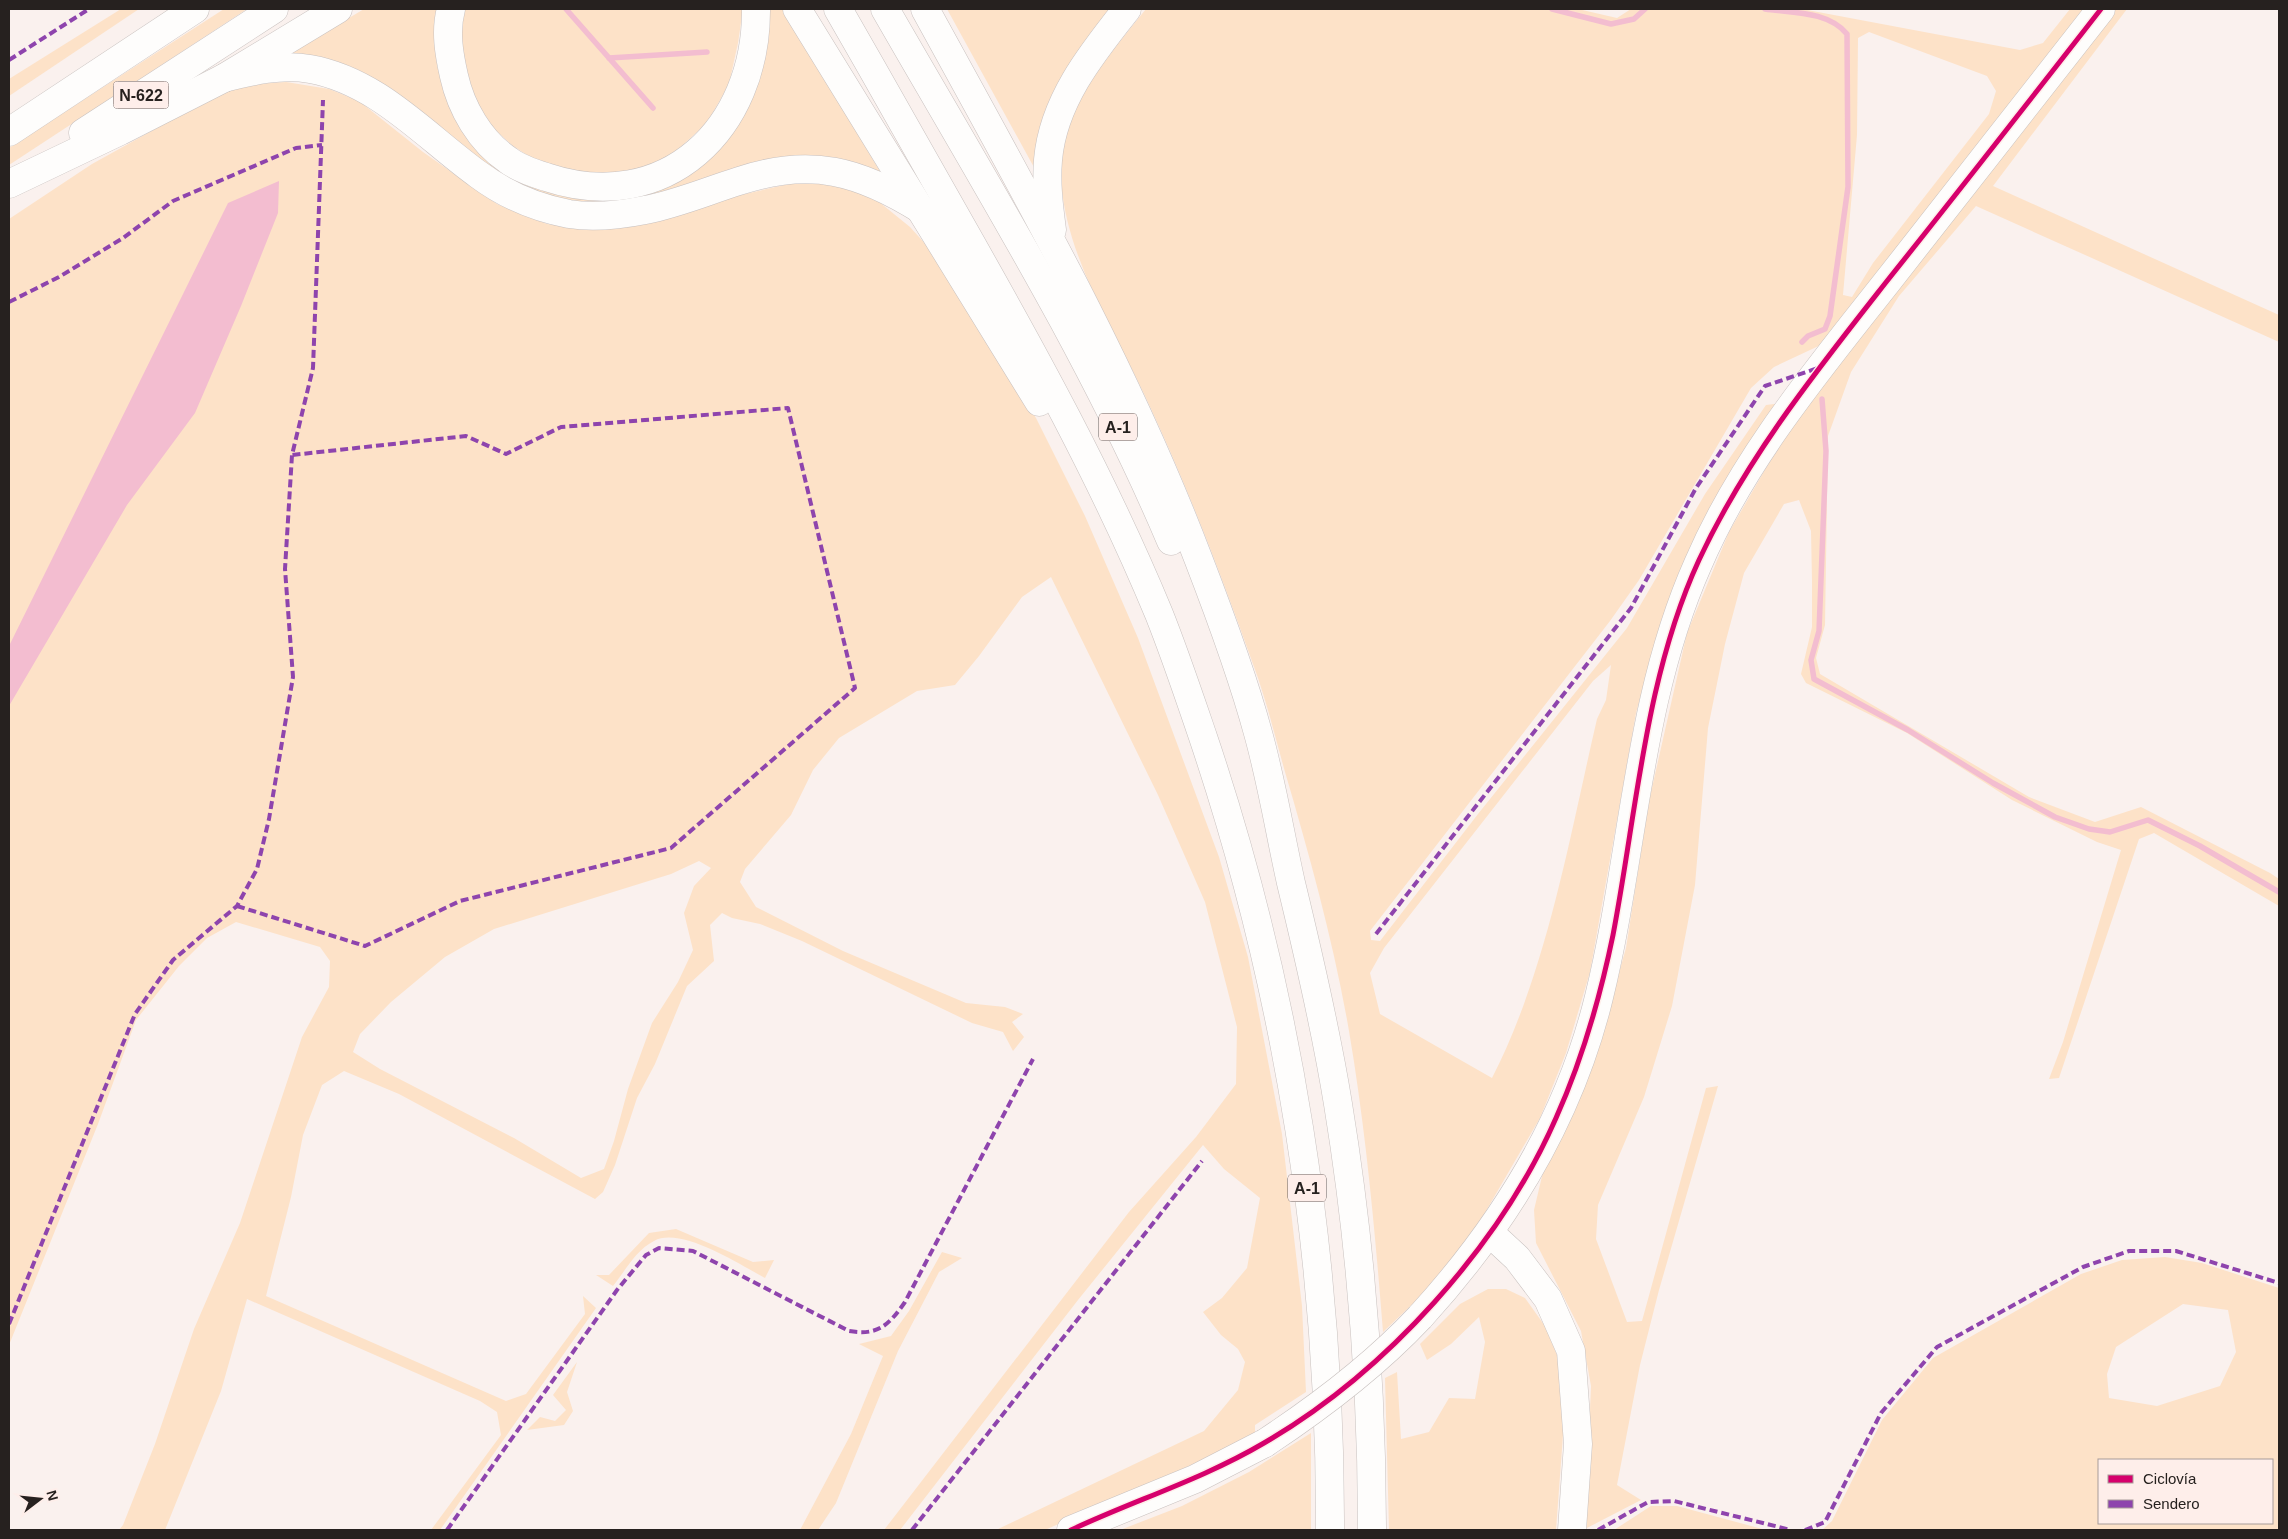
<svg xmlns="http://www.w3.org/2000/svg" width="2288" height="1539" font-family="Arial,sans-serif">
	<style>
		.green { fill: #fde2c8; fill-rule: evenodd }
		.water { fill: #f3bdd0 }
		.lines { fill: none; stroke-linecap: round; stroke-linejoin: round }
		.stream { stroke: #f3bdd0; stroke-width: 5.5 }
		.minor-casing { stroke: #c8c1bf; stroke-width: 29 }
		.highway-casing { stroke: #c8c1bf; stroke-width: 29 }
		.minor { stroke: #fefdfc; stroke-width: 28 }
		.highway { stroke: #fefdfc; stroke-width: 28 }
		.minor-bridge-casing { stroke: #c8c1bf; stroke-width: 29; stroke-linecap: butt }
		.minor-bridge { stroke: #fefdfc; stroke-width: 28 }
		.quiet { stroke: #8e44ad; stroke-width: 4; stroke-dasharray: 8 4; stroke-linecap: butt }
		.cycleway-casing { stroke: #feeeea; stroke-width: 8 }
		.cycleway { stroke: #d6006c; stroke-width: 5 }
		.labels { text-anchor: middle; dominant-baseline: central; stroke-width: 4; stroke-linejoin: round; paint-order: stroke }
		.shield { fill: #feeeea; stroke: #675e5c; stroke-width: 1 }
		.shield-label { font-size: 16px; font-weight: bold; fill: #26211f }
	</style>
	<rect width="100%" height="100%" fill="#faf1ee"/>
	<g class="green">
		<path d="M 121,9 L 139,9 L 9,96 L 9,79 Z"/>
		<path d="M 224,9 L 247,9 L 9,165 L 9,148 Z"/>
		<path d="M 364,9 L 438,9 L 436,20 L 437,66 L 454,118 L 562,193 L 612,199 L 654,190 L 684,176 L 768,9 L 784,9 L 882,175 L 840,166 L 609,208 L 529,196 L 289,54 Z"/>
		<path d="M 460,9 L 743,9 L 738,43 L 729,84 L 707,123 L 675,152 L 643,171 L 611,175 L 570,173 L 541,164 L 513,146 L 483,119 L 462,82 Z"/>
		<path d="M 947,9 L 1110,9 L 1071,62 L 1043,120 L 1036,171 Z"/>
		<path d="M 1146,9 L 1578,9 L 1617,18 L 1631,9 L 1802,9 L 2020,50 L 2043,43 L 2070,9 L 2086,9 L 1825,343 L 1774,367 L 1751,388 L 1639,580 L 1610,621 L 1370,931 L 1371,940 L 1380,941 L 1478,814 L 1627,628 L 1705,494 L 1766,405 L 1781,403 L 1717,496 L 1679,572 L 1658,633 L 1636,713 L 1590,972 L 1566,1053 L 1540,1118 L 1479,1223 L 1441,1277 L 1383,1332 C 1375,1231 1366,1131 1349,1031 C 1334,944 1310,857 1285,772 C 1275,736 1266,699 1253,664 C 1221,574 1186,483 1145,396 C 1113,328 1067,259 1061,181 C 1056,114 1107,58 1146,9 ZM 1869,32 L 1987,76 L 1996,91 L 1989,114 L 1873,263 L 1852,297 L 1843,295 L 1857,135 L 1858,38 ZM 1611,665 L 1606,700 L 1597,719 C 1570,835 1547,971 1492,1078 L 1380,1014 L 1370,973 L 1384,948 L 1593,681 Z"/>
		<path d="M 2115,9 L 2127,9 L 1993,186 L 2279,315 L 2279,342 L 1976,206 L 1899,296 L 1851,372 L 1828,436 L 1825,625 L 1816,658 L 1820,674 L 2029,797 L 2095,822 L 2141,807 L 2270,873 L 2279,879 L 2279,906 L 2154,833 L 2139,839 L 2059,1078 L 2049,1079 L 2063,1042 L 2121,850 L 2097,842 L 2012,800 L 1907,733 L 1806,683 L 1801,674 L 1812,627 L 1812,581 L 1811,531 L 1799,500 L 1784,504 L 1744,573 L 1725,644 L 1708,728 L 1695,885 L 1672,1006 L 1644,1097 L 1598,1205 L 1596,1239 L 1627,1322 L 1642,1321 L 1706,1088 L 1718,1086 L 1659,1290 L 1640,1365 L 1617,1485 L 1641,1500 L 1585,1529 L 1591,1386 L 1581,1331 L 1536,1243 L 1534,1210 L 1543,1172 L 1594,1062 L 1626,948 L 1649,801 L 1687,633 L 1729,532 L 1766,468 L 1811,398 Z"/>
		<path d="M 286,82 L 329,89 L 359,101 L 423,152 L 497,204 L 547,224 L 589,229 L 789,184 L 829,184 L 873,197 L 910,227 L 938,258 L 1036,418 L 1085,516 L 1138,638 L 1219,857 L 1248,957 L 1282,1134 L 1302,1306 L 1306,1392 L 1255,1425 L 1255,1433 L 1209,1457 L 1045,1530 L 996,1530 L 1204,1431 L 1238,1390 L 1245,1362 L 1238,1349 L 1221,1335 L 1203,1312 L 1222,1298 L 1247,1268 L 1260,1198 L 1224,1169 L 1203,1145 L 1078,1300 L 900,1530 L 884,1530 L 1129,1212 L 1196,1137 L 1236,1084 L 1237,1027 L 1205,902 L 1158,795 L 1051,577 L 1022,597 L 979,656 L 955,685 L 917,691 L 839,738 L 813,770 L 791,815 L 745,869 L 740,882 L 756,907 L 843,951 L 966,1003 L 1005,1007 L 1023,1014 L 1012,1022 L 1024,1037 L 1013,1051 L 1003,1032 L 972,1023 L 802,941 L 760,924 L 732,918 L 722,913 L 710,925 L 714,961 L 687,986 L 655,1064 L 637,1098 L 615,1165 L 603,1192 L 595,1199 L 399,1094 L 344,1071 L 322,1085 L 303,1135 L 291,1197 L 266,1296 L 506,1401 L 526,1394 L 585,1314 L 583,1296 L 596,1308 L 440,1530 L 431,1530 L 501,1435 L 497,1412 L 480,1401 L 247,1299 L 221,1391 L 165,1530 L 119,1530 L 123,1525 L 155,1444 L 194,1329 L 240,1223 L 302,1037 L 329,987 L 330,961 L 320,947 L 236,922 L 207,938 L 179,966 L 136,1020 L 98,1124 L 9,1345 L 9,219 L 92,164 L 213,97 L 245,85 ZM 699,861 L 711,868 L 694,886 L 684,913 L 693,950 L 678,982 L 652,1023 L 628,1089 L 614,1141 L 604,1169 L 581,1178 L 514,1138 L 380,1069 L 353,1052 L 360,1034 L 391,1002 L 445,957 L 494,929 L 671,874 Z"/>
		<path d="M 676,1229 L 753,1262 L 774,1260 L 765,1278 C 740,1265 681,1226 654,1241 C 636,1250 625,1271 613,1286 L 596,1275 L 609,1275 L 649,1233 Z"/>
		<path d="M 942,1252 L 962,1258 L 939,1272 L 898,1351 L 836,1503 L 818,1530 L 800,1530 L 851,1434 L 883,1356 L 859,1344 L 891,1336 L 909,1311 Z"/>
		<path d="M 2165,1257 L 2202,1263 L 2279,1288 L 2279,1530 L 1822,1530 L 1832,1521 L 1882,1420 L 1933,1358 L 2081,1274 L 2122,1260 ZM 2183,1304 L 2228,1310 L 2236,1352 L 2220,1386 L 2157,1406 L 2109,1398 L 2107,1374 L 2116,1347 ZM 2099,1460 L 2272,1460 L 2272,1523 L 2099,1523 Z"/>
		<path d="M 1488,1289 L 1506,1289 L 1525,1298 L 1545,1326 L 1559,1360 L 1565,1408 L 1556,1530 L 1389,1530 L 1385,1378 L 1397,1372 L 1401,1439 L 1429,1432 L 1449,1398 L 1475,1399 L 1485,1342 L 1479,1317 L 1451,1344 L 1427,1360 L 1420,1344 L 1460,1304 Z"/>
		<path d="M 577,1362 L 567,1392 L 573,1411 L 564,1425 L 527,1430 L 540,1417 L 555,1421 L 566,1410 L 553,1395 Z"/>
		<path d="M 1311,1433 L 1311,1530 L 1120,1530 L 1182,1506 L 1249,1472 Z"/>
		<path d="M 1651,1506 L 1677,1506 L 1766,1530 L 1614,1530 Z"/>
	</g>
	<path class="water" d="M 279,181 L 278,213 L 241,306 L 195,413 L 127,505 L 9,706 L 9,646 L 228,203 Z"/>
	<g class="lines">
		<g class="stream">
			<path d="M 566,9 L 653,108"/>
			<path d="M 1552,9 L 1611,24 L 1634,19 L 1645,9"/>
			<path d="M 1765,9 C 1792,13 1828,11 1847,34 L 1848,187 L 1830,316 L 1825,329 L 1808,336 L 1802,342"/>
			<path d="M 609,58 L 707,52"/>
			<path d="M 1822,399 L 1826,451 L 1819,631 L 1811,660 L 1814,679 L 1908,730 L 1993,783 L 2055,817 L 2089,829 L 2110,832 L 2148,820 L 2200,846 L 2279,892"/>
		</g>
		<defs>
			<g id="minor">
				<path d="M 1490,1233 L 1517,1258 L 1548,1299 L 1571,1351 L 1578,1444 L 1572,1530"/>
				<path d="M 1420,1317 C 1504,1225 1569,1120 1599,997 C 1634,854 1637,701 1698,564 C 1743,459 1817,371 1887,282 C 1958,191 2030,100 2101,9"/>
				<path d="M 1071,1530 L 1195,1479 L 1265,1443"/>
			</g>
			<g id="highway">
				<path d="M 451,9 C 445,31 449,54 454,76 C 461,108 480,141 508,160 C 518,168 533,173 546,177 C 666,217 757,128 756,9"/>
				<path d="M 797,9 L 1039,402"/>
				<path d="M 838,9 C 880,82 921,155 963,229 C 1034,354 1104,481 1159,614 C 1175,654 1189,696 1203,737 C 1289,992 1331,1261 1330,1530"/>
				<path d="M 885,9 C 985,183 1093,357 1171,541"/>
				<path d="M 925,9 C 1023,188 1125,366 1198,558 C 1220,615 1242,674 1258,733 C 1272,783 1280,834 1291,883 C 1309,957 1326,1030 1338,1104 C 1361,1245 1372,1387 1372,1530"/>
				<path d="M 224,78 C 252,71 281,64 310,69 C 378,81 426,137 479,175 C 506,195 537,208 569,214 C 594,218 620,215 645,210 C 677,204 707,191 739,181 C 811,157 860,171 922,210"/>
				<path d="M 9,132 L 195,9"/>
				<path d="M 83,133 L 274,9"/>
				<path d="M 9,184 L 120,131 L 224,78 L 338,9"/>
				<path d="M 1052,230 C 1049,207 1046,184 1048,160 C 1053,101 1092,53 1127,9"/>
			</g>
		</defs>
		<use href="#minor" class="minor-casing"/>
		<use href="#highway" class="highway-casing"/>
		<use href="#minor" class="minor"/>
		<use href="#highway" class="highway"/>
		<defs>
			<path id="minor-bridge" d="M 1265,1443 C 1321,1406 1374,1366 1420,1317"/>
		</defs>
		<use href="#minor-bridge" class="minor-bridge-casing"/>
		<use href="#minor-bridge" class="minor-bridge"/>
		<g class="quiet">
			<path d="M 9,60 L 89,9"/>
			<path d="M 9,302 L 59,277 L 123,238 L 173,201 L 296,148 L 322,145"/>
			<path d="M 237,906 L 365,946 L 460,901 L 671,848 L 855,688 L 788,408 L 561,427 L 506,454 L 466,436 L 292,455"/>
			<path d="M 1376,934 L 1631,608 L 1696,488 L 1765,386 L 1818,368"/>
			<path d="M 9,1324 L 135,1014 L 173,960 L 237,906 L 257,869 L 269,819 L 293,677 L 285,569 L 292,455 L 313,368 L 323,100"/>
			<path d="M 447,1530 L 617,1290 L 646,1255 L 659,1248 L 693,1251 L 849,1331 C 878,1336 889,1325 905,1302 L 1033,1059"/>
			<path d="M 912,1530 L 1202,1161"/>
			<path d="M 1598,1530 L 1648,1502 L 1674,1501 L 1791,1530"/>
			<path d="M 1805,1530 L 1825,1522 L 1881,1413 L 1937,1347 L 2083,1267 L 2129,1251 L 2176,1251 L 2279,1283"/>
		</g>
		<defs>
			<path id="cycleway" d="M 1071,1530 C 1135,1500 1203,1479 1264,1443 C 1385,1373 1500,1246 1556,1118 C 1582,1060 1600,998 1613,935 C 1637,810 1645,677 1699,560 C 1747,457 1817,370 1887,281 C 1959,191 2030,100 2101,9"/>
		</defs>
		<use href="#cycleway" class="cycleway-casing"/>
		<use href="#cycleway" class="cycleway"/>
	</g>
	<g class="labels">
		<g class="shield">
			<rect x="113.5" y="81.5" width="55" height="27" rx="4"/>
			<rect x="1099" y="413.5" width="38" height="27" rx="4"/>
			<rect x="1288" y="1174.5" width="38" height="27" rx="4"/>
		</g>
		<g class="shield-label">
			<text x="141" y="95">N-622</text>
			<text x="1118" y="427">A-1</text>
			<text x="1307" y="1188">A-1</text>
		</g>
	</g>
	<rect width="2288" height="1539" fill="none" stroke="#26211f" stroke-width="20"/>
	<rect x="2098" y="1459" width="175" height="65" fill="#feeeea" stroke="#a89c99"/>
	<rect x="2108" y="1475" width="25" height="8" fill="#d6006c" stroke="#a89c99"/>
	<text x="2143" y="1484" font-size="15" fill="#26211f">Ciclovía</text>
	<rect x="2108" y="1500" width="25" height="8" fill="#8e44ad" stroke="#a89c99"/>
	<text x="2143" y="1509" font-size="15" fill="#26211f">Sendero</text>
	<g transform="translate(40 1499) rotate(74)" stroke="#feeeea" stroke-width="4" paint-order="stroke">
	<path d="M0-4L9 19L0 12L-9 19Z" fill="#26211f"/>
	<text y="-8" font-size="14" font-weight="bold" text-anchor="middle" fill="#26211f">N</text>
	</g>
</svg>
